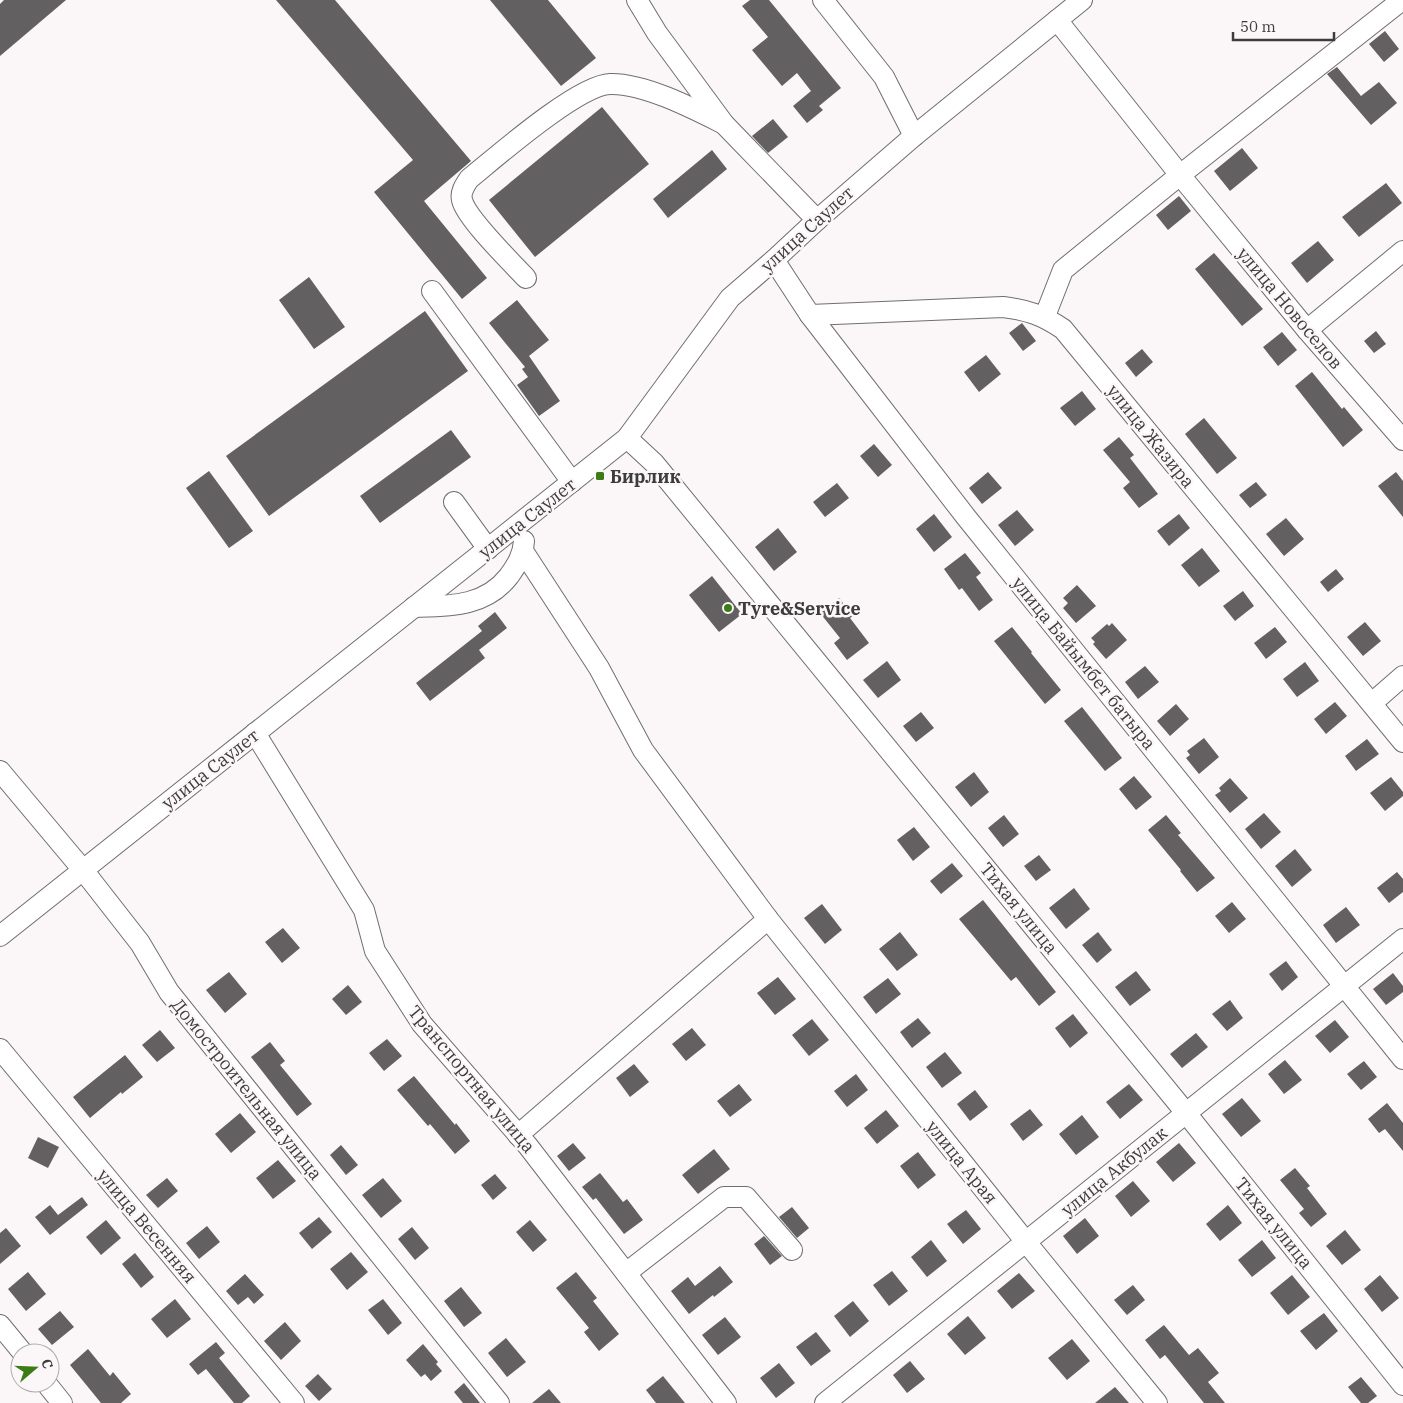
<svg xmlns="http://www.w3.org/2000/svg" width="1403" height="1403" font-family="'IBM Plex Serif',serif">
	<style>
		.building { fill: #636061 }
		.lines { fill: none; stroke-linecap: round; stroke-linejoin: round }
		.minor-casing { stroke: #716e6f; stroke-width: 22 }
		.minor { stroke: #fff; stroke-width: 20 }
		.poi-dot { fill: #3d7b17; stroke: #fbf7f9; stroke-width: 2 }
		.labels { text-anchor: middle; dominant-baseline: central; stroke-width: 5; stroke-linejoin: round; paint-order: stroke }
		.street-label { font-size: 18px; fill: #3d3c3d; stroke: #fbf7f9 }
		.poi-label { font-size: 18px; font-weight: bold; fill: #3d3c3d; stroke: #fbf7f9; text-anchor: start }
	</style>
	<rect width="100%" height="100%" fill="#fbf7f9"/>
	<g class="building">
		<path d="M 4,0 L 66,0 L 0,56 L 0,4 Z"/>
		<path d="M 276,0 L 335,0 L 471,161 L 424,201 L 487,278 L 462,299 L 374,192 L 413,160 Z"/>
		<path d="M 490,0 L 548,0 L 596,58 L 561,86 Z"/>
		<path d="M 750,0 L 769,0 L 841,88 L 819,106 L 823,110 L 807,123 L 793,106 L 811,91 L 797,73 L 782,86 L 752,50 L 768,37 L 742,6 Z"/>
		<path d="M 1385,31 L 1399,49 L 1384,62 L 1369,44 Z"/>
		<path d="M 1337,67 L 1361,96 L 1379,82 L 1397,103 L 1371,125 L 1327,74 Z"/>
		<path d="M 602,107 L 649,164 L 535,257 L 489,200 Z"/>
		<path d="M 773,119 L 788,137 L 768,153 L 752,136 Z"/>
		<path d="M 1242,148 L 1258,168 L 1230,191 L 1214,171 Z"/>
		<path d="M 712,150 L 727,169 L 668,218 L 653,199 Z"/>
		<path d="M 1386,183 L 1402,203 L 1359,237 L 1342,217 Z"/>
		<path d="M 1179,196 L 1191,211 L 1168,230 L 1156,215 Z"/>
		<path d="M 1318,241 L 1334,260 L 1307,283 L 1291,263 Z"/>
		<path d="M 1214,253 L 1263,309 L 1242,326 L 1195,269 Z"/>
		<path d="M 309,277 L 345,327 L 314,349 L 279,300 Z"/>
		<path d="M 517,300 L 549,340 L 529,356 L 560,401 L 539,416 L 517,385 L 528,377 L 522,369 L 525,367 L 489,323 Z"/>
		<path d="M 425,311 L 468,371 L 269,516 L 226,456 Z"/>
		<path d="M 1022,323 L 1036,341 L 1023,351 L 1009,333 Z"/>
		<path d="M 1376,331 L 1386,344 L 1374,353 L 1364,341 Z"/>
		<path d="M 1282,332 L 1297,350 L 1278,366 L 1263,347 Z"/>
		<path d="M 1142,349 L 1153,362 L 1136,377 L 1125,363 Z"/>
		<path d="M 986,355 L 1001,374 L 979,392 L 964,372 Z"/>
		<path d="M 1312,372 L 1342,409 L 1344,407 L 1363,430 L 1343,447 L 1295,386 Z"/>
		<path d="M 1082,391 L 1096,409 L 1075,426 L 1060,408 Z"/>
		<path d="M 1204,418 L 1237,458 L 1217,474 L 1185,434 Z"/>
		<path d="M 451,430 L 471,457 L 380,523 L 360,496 Z"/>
		<path d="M 1119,437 L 1134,455 L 1130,458 L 1158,494 L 1139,508 L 1123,488 L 1130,482 L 1103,450 Z"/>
		<path d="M 874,444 L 892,465 L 878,477 L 860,456 Z"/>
		<path d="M 209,471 L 253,531 L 229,548 L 186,488 Z"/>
		<path d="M 988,472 L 1002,488 L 982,504 L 969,488 Z"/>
		<path d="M 1396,472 L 1403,481 L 1403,517 L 1378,486 Z"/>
		<path d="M 1256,482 L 1267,495 L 1250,508 L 1239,495 Z"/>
		<path d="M 837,483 L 849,498 L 825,517 L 813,502 Z"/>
		<path d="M 1017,510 L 1034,530 L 1015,546 L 998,525 Z"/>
		<path d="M 934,514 L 952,537 L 934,552 L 916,529 Z"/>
		<path d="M 1179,514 L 1190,528 L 1169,546 L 1157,531 Z"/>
		<path d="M 1286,518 L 1304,539 L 1284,556 L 1266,534 Z"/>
		<path d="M 778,528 L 797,552 L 774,571 L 755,547 Z"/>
		<path d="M 1202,548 L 1220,571 L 1199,587 L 1181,565 Z"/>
		<path d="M 965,553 L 981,573 L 976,577 L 993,600 L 979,611 L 962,588 L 959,590 L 944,569 Z"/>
		<path d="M 1336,569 L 1344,579 L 1328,592 L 1320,582 Z"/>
		<path d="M 712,576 L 742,614 L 719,632 L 689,595 Z"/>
		<path d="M 1077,585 L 1096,606 L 1076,623 L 1063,608 L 1068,603 L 1063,598 Z"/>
		<path d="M 1243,591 L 1254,606 L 1235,621 L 1223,606 Z"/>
		<path d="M 839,598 L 853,616 L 850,618 L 869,643 L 847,660 L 834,643 L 840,638 L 820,613 Z"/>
		<path d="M 495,612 L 507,628 L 479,650 L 485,658 L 430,701 L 416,683 L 482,631 L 478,626 Z"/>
		<path d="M 1365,622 L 1381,641 L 1363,656 L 1347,637 Z"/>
		<path d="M 1112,623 L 1127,640 L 1106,659 L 1093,644 L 1095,642 L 1091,638 L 1107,624 L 1109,626 Z"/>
		<path d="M 1012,627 L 1032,652 L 1031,653 L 1061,690 L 1045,704 L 994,641 Z"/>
		<path d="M 1275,627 L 1287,642 L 1266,659 L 1254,643 Z"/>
		<path d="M 887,661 L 901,680 L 878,698 L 863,680 Z"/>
		<path d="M 1305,662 L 1319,681 L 1297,697 L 1283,679 Z"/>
		<path d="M 1145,666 L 1159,682 L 1138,699 L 1125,682 Z"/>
		<path d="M 1335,702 L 1347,716 L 1326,734 L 1314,719 Z"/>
		<path d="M 1176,704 L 1189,719 L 1170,736 L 1157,721 Z"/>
		<path d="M 1082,707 L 1122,758 L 1105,771 L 1064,721 Z"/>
		<path d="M 921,712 L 934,728 L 916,742 L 903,726 Z"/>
		<path d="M 1204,738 L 1219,757 L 1199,774 L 1186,758 L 1190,755 L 1187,751 Z"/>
		<path d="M 1367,739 L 1379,754 L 1356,771 L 1345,756 Z"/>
		<path d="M 974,772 L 989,792 L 971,807 L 955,787 Z"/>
		<path d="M 1134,776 L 1152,797 L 1136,810 L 1119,789 Z"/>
		<path d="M 1391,777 L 1403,792 L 1403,796 L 1385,811 L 1370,793 Z"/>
		<path d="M 1230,778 L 1248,798 L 1230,813 L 1215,795 L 1221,791 L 1219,788 Z"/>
		<path d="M 1264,813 L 1281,832 L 1261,849 L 1245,829 Z"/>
		<path d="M 1004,815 L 1019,834 L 1003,847 L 988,828 Z"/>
		<path d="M 1166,815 L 1181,833 L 1178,835 L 1215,878 L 1197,892 L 1180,871 L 1181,870 L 1148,830 Z"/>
		<path d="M 914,827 L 930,847 L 913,861 L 897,840 Z"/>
		<path d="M 1295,849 L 1312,870 L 1292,887 L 1275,866 Z"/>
		<path d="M 1039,855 L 1051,870 L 1036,881 L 1024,866 Z"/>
		<path d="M 952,863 L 963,876 L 941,894 L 930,881 Z"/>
		<path d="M 1397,872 L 1403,879 L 1403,892 L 1389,903 L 1377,888 Z"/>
		<path d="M 1074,888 L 1090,909 L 1066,929 L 1049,908 Z"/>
		<path d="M 983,900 L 1056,992 L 1039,1006 L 1016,977 L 1011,981 L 959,919 Z"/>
		<path d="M 1232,902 L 1246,919 L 1229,933 L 1215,916 Z"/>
		<path d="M 822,904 L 842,930 L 825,944 L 804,918 Z"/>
		<path d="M 1346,907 L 1360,925 L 1336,943 L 1323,925 Z"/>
		<path d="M 283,928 L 300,948 L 282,963 L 265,942 Z"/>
		<path d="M 900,932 L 918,955 L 897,971 L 879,949 Z"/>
		<path d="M 1098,932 L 1112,950 L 1097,963 L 1082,945 Z"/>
		<path d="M 1286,961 L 1298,977 L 1282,991 L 1269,974 Z"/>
		<path d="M 1136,971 L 1151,990 L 1130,1006 L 1115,987 Z"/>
		<path d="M 229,972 L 247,994 L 225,1013 L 206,990 Z"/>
		<path d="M 1393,973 L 1403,986 L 1403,992 L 1386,1005 L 1373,989 Z"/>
		<path d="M 778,977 L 796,999 L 775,1015 L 757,993 Z"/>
		<path d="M 888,978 L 901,994 L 876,1014 L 863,997 Z"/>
		<path d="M 348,985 L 362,1002 L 346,1015 L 332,999 Z"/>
		<path d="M 1230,1000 L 1243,1018 L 1227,1031 L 1212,1014 Z"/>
		<path d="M 1073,1014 L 1088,1033 L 1070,1048 L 1055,1028 Z"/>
		<path d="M 918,1018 L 931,1033 L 912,1048 L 900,1032 Z"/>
		<path d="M 812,1019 L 829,1040 L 809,1056 L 792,1035 Z"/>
		<path d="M 1335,1020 L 1349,1037 L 1330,1053 L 1315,1036 Z"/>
		<path d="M 692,1028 L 706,1045 L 686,1061 L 672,1044 Z"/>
		<path d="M 160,1030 L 175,1048 L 157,1062 L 142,1045 Z"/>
		<path d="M 1196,1033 L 1208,1047 L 1182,1068 L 1170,1054 Z"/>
		<path d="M 387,1039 L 402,1056 L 384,1071 L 369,1053 Z"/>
		<path d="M 270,1042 L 285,1061 L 280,1065 L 312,1104 L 297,1116 L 251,1057 Z"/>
		<path d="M 945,1052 L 962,1073 L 942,1088 L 926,1067 Z"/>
		<path d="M 125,1055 L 143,1077 L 122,1094 L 121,1092 L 90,1118 L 73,1097 Z"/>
		<path d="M 1285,1060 L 1302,1080 L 1284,1094 L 1268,1074 Z"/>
		<path d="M 1364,1061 L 1377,1077 L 1361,1090 L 1347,1074 Z"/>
		<path d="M 634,1064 L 649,1082 L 630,1097 L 616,1078 Z"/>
		<path d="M 856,1074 L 868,1090 L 847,1107 L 834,1091 Z"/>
		<path d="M 414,1076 L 455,1125 L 456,1123 L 470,1141 L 455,1154 L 430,1124 L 428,1126 L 397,1090 Z"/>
		<path d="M 739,1084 L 752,1100 L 730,1117 L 717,1101 Z"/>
		<path d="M 1129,1084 L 1143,1100 L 1120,1119 L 1106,1102 Z"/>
		<path d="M 975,1090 L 988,1107 L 970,1121 L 957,1104 Z"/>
		<path d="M 1242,1098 L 1261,1121 L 1241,1137 L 1222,1114 Z"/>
		<path d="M 1387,1103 L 1403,1123 L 1403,1151 L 1385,1129 L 1379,1133 L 1368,1119 Z"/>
		<path d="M 1030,1109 L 1043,1125 L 1023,1141 L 1010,1124 Z"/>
		<path d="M 886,1110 L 899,1126 L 877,1144 L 864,1128 Z"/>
		<path d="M 240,1113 L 256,1132 L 231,1153 L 215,1134 Z"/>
		<path d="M 1082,1115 L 1099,1137 L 1076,1155 L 1059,1134 Z"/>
		<path d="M 38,1137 L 59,1147 L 48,1168 L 28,1158 Z"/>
		<path d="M 573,1143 L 586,1158 L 569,1171 L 557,1156 Z"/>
		<path d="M 1179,1143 L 1196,1163 L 1173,1182 L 1156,1162 Z"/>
		<path d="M 341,1145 L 358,1165 L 346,1175 L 330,1155 Z"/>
		<path d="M 714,1149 L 730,1169 L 698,1194 L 682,1175 Z"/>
		<path d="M 918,1152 L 936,1175 L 918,1189 L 900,1166 Z"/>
		<path d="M 278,1160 L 296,1181 L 273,1199 L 256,1178 Z"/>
		<path d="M 1295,1168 L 1310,1186 L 1307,1188 L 1327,1214 L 1311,1227 L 1299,1213 L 1304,1209 L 1280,1180 Z"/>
		<path d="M 600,1173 L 623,1202 L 627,1199 L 643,1220 L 624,1234 L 596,1198 L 593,1200 L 582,1187 Z"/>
		<path d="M 495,1174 L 507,1188 L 493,1200 L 481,1185 Z"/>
		<path d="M 167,1178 L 178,1191 L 158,1208 L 146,1195 Z"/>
		<path d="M 383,1178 L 402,1201 L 381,1218 L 362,1195 Z"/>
		<path d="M 1133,1181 L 1150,1201 L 1131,1217 L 1115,1196 Z"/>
		<path d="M 82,1197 L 88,1205 L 50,1235 L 35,1217 L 50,1205 L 58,1215 Z"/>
		<path d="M 1228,1205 L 1242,1223 L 1220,1241 L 1206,1224 Z"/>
		<path d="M 792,1207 L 809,1228 L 797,1238 L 779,1217 Z"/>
		<path d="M 966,1210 L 981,1229 L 963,1244 L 947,1224 Z"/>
		<path d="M 319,1217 L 332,1232 L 312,1249 L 299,1233 Z"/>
		<path d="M 1085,1218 L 1099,1236 L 1077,1254 L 1063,1236 Z"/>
		<path d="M 106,1220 L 121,1238 L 101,1255 L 86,1237 Z"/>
		<path d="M 530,1220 L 547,1240 L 533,1252 L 516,1232 Z"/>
		<path d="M 207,1226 L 220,1242 L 199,1259 L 186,1243 Z"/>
		<path d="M 412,1227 L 429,1248 L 415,1260 L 398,1239 Z"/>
		<path d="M 6,1228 L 21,1246 L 0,1264 L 0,1233 Z"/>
		<path d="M 1345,1230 L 1361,1250 L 1342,1265 L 1326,1246 Z"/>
		<path d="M 764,1236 L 782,1256 L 770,1265 L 754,1244 Z"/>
		<path d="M 931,1240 L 947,1261 L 927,1277 L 911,1257 Z"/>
		<path d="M 1262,1240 L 1276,1258 L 1252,1277 L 1238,1260 Z"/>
		<path d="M 351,1252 L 368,1272 L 347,1290 L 330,1269 Z"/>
		<path d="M 135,1253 L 154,1277 L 141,1288 L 122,1264 Z"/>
		<path d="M 720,1266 L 733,1282 L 714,1297 L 713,1295 L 689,1314 L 671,1291 L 688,1277 L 695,1286 Z"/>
		<path d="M 892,1271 L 908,1291 L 889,1306 L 873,1285 Z"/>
		<path d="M 28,1272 L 46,1294 L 26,1311 L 8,1289 Z"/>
		<path d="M 576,1272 L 597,1298 L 593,1301 L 619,1334 L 599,1351 L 584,1332 L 589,1328 L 556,1288 Z"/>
		<path d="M 1019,1273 L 1035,1291 L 1012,1309 L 997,1291 Z"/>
		<path d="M 245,1274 L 264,1295 L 254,1304 L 248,1297 L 238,1305 L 226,1291 Z"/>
		<path d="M 1292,1275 L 1310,1297 L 1288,1315 L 1270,1293 Z"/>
		<path d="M 1380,1275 L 1399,1298 L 1382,1312 L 1364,1289 Z"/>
		<path d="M 1133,1285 L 1145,1300 L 1127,1315 L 1114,1300 Z"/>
		<path d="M 461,1287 L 482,1313 L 464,1327 L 444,1301 Z"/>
		<path d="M 175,1299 L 191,1319 L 167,1338 L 151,1319 Z"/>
		<path d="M 383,1299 L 402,1323 L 388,1335 L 368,1310 Z"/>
		<path d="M 853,1301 L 869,1321 L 850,1337 L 834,1316 Z"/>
		<path d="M 60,1311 L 74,1327 L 52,1345 L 38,1329 Z"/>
		<path d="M 1324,1313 L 1338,1331 L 1316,1350 L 1300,1331 Z"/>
		<path d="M 968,1316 L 986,1338 L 965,1355 L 947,1334 Z"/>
		<path d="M 725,1317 L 741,1337 L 718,1355 L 702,1335 Z"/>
		<path d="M 285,1322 L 301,1341 L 281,1360 L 264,1341 Z"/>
		<path d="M 1164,1325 L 1189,1355 L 1198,1348 L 1219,1373 L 1208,1382 L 1225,1403 L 1204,1403 L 1165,1355 L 1160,1359 L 1145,1340 Z"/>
		<path d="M 816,1332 L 831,1351 L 811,1366 L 796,1347 Z"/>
		<path d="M 506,1338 L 526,1362 L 507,1377 L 488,1353 Z"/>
		<path d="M 1072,1339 L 1090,1361 L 1067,1380 L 1048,1358 Z"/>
		<path d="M 216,1342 L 225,1353 L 219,1358 L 250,1396 L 242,1403 L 234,1403 L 206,1369 L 198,1375 L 189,1364 Z"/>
		<path d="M 423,1344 L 438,1362 L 436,1364 L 442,1371 L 431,1381 L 425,1374 L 421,1377 L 406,1360 Z"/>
		<path d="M 88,1349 L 110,1376 L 113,1372 L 131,1394 L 121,1403 L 101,1403 L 70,1365 Z"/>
		<path d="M 910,1361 L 925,1379 L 907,1393 L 893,1375 Z"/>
		<path d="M 779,1363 L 795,1383 L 776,1398 L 760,1378 Z"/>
		<path d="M 318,1374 L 332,1389 L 319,1401 L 305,1386 Z"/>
		<path d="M 663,1376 L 685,1403 L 656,1403 L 646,1390 Z"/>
		<path d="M 1361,1377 L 1377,1396 L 1368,1403 L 1361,1403 L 1348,1387 Z"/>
		<path d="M 464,1383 L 480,1403 L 463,1403 L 454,1392 Z"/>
		<path d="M 1115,1387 L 1129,1403 L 1095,1403 Z"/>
		<path d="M 549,1389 L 561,1403 L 532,1403 Z"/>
	</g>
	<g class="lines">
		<defs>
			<g id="minor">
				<path d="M 637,0 L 657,33 L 724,124 L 817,220"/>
				<path d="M 823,0 L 884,77 L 914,136"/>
				<path d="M 1057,20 L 1180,175 L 1307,330 L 1403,440"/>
				<path d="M 774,260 L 810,315 L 966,517 L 1403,1059"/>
				<path d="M 526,278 C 512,263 466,218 462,200 C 460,192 465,185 469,179 C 496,157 578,85 610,84 C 644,83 694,109 724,124"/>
				<path d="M 432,291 L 572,482"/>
				<path d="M 810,315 L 1003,307 C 1028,310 1042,315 1063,329 L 1403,742"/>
				<path d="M 1045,316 L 1063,270 L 1180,175 L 1402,0"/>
				<path d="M 1307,330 L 1403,251"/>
				<path d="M 627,438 L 654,463 L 1186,1113 L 1403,1385"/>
				<path d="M 454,502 L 488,549"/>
				<path d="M 523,551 L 599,668 L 643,750 L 768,919 L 1026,1242 L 1157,1403"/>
				<path d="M 414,607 C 449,606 485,607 509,576 C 517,565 523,555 524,541"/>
				<path d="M 1372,703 L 1403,676"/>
				<path d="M 255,733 L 364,910 L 375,951 L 422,1024 L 528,1146 L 726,1403"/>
				<path d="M 0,771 L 83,870 L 140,943 L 169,992 L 499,1403"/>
				<path d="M 0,936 L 627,438 L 730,298 L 774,260 L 817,220 L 914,136 L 1082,0"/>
				<path d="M 0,1049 L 294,1403"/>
				<path d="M 518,1135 L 768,919"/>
				<path d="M 626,1273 L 724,1197 L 746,1197 L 792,1250"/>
				<path d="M 0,1325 L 23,1353"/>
				<path d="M 46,1383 L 62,1403"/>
				<path d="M 825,1403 L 1403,939"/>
			</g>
		</defs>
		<use href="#minor" class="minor-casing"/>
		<use href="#minor" class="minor"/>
	</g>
	<g class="poi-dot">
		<rect x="595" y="471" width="10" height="10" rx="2.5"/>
		<circle cx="728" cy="608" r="5"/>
	</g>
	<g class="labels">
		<g class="street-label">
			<text transform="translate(807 229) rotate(-42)">улица Саулет</text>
			<text transform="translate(1290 308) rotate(50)">улица Новоселов</text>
			<text transform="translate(1151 436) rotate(51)">улица Жазира</text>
			<text transform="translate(527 518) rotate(-38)">улица Саулет</text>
			<text transform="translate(1084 663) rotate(51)">улица Байымбет батыра</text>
			<text transform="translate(210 769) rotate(-38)">улица Саулет</text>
			<text transform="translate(1019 908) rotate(51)">Тихая улица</text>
			<text transform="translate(472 1079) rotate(50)">Транспортная улица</text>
			<text transform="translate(247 1089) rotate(51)">Домостроительная улица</text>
			<text transform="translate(962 1162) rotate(51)">улица Арая</text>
			<text transform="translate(1114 1171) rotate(-39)">улица Акбулак</text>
			<text transform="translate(1274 1223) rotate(51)">Тихая улица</text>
			<text transform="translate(147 1226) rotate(50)">улица Весенняя</text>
		</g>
		<g class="poi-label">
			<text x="610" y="476">Бирлик</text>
			<text x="738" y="608">Tyre&amp;Service</text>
		</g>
	</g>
	<g transform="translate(35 1368) rotate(71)"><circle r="24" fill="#fbf7f9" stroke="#afacae"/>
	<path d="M0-4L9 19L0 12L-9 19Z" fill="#3d7b17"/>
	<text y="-8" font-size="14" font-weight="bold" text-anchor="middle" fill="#3d3c3d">С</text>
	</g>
	<path d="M1233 32v8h101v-8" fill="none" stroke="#3d3c3d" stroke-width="2.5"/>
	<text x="1240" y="32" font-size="15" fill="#3d3c3d" stroke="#fbf7f9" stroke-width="4" paint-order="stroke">50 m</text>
</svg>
